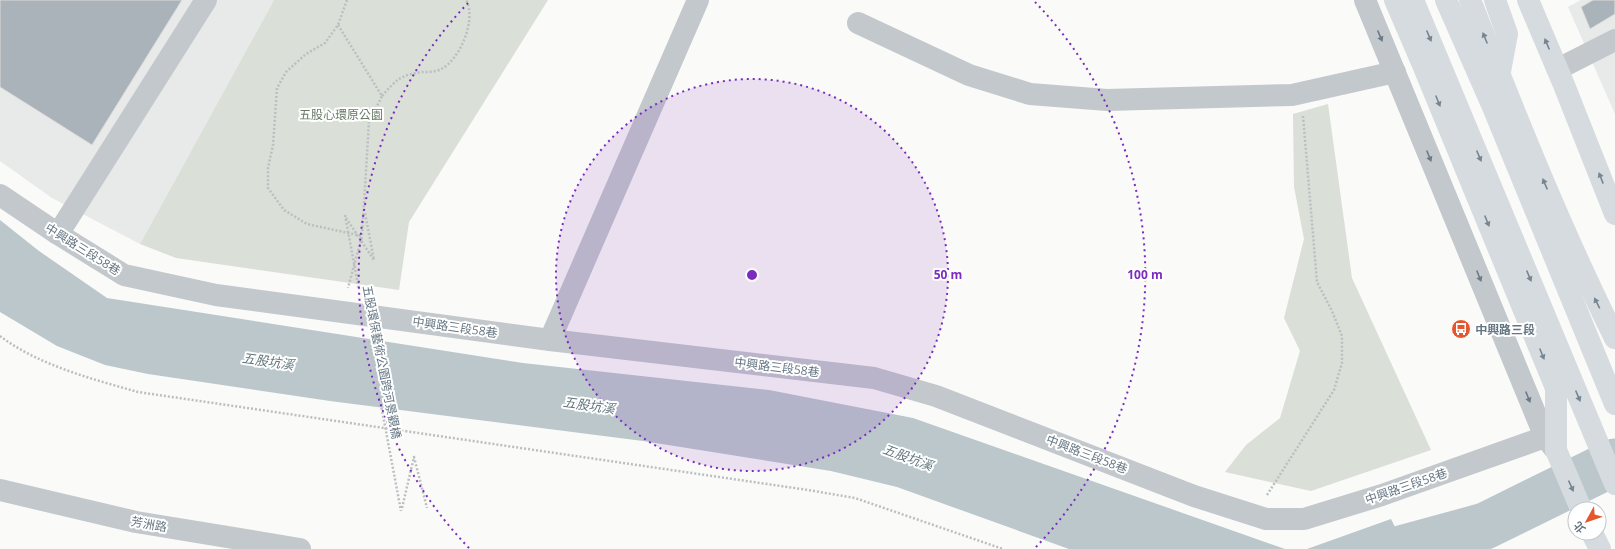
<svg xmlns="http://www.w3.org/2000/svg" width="1615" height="549" font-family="'Open Sans','Noto Sans TC',sans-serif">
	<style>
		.built { fill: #e8e9e9 }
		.green { fill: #dadfd7 }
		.water { fill: #bbc7cb }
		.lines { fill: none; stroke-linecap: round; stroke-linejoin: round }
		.river { stroke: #bbc7cb; stroke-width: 47 }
		.building { fill: #aab3b9; stroke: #dcdcda }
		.path { stroke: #bbbfc2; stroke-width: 2.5; stroke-dasharray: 2 2; stroke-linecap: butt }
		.minor { stroke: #c3c8cc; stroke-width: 22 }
		.major { stroke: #d6dbdf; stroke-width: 22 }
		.highway { stroke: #d6dbdf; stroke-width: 22 }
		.oneway { fill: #6a7a87 }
		.oneway2 { fill: #768591 }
		.ring { fill: none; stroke: #7b2cbf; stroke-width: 2; stroke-dasharray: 2 4 }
		.labels { text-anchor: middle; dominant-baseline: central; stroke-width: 4; stroke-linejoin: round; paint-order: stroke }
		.park-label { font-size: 12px; fill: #687a64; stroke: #fff }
		.street-label { font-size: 12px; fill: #657683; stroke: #fff }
		.poi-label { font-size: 12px; font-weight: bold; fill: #657683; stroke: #fff; text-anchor: start }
		.water-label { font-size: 13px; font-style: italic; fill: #60757c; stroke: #fff }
		.centre { fill: #7b2cbf; stroke: #fff; stroke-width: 2 }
		.ring-label { font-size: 12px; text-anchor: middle; font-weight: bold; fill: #7b2cbf; stroke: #fff; stroke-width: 4; stroke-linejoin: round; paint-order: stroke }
	</style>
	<rect width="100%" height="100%" fill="#fafaf8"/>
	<g class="built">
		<path d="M 0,0 L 274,0 L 140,244 L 52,198 L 0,161 Z"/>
		<path d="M 1581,0 L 1615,0 L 1615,114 L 1568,7 Z"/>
	</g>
	<g class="green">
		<path d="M 274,0 L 548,0 L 409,222 L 399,290 L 176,258 L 140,244 Z"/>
		<path d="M 1328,104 L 1352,278 L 1431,450 L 1311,491 L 1225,472 L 1246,445 L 1280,418 L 1300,351 L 1284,318 L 1304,239 L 1294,187 L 1293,114 Z"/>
	</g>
	<g class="water">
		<path d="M 0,220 L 39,251 L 107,298 L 523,363 L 769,390 L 913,418 L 1285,549 L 1069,549 L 897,487 L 831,471 L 643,441 L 330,401 L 148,374 L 105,365 L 57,346 L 0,312 Z"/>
		<path d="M 1391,519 L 1406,549 L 1307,549 Z"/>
	</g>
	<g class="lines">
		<path class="river" d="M 1401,549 L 1485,526 L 1615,462"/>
	</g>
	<g class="building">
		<path d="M 0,0 L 182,0 L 92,145 L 0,87 Z"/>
		<path d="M 1593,0 L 1615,0 L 1615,14 L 1590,29 L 1581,7 Z"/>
	</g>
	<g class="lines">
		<g class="path">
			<path d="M 347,0 L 338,25 L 325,43 L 306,54 L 286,72 L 277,88 L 273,145 L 268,168 L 268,188 L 284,210 L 307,224 L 362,236"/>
			<path d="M 338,25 L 382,96 L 369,122 L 362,236 L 348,288"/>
			<path d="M 382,96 C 396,80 400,75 422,72 C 428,72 436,72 441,69 C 460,60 477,19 466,0"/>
			<path d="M 345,215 L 359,290"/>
			<path d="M 346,218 L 374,260 L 365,213"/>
			<path d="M 0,336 C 38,365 92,379 138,392 L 808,490 L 855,498 L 1003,549"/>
			<path d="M 369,341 L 401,511"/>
			<path d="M 1267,495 L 1334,390 L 1342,363 L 1342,336 L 1332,311 L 1317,282 L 1303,116"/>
			<path d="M 402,508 L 414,457 L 427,508"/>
		</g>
		<g class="minor">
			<path d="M 1365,0 L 1545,437 L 1554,448"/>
			<path d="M 858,23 L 969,75 L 1030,94 L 1107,100 L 1292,95 L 1395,72"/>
			<path d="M 1558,69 L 1615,40"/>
			<path d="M 0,195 L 58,234 L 124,275 L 216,295 L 550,340 L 874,378 L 936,396 L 1194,496 L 1266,519 L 1304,519 L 1382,495 L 1545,437"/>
			<path d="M 58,234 L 206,0"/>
			<path d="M 550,340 L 698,0"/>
			<path d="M 0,490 L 136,522 L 300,549"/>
		</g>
		<g class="major">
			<path d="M 1446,0 L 1493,107 L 1615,404"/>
			<path d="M 1495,0 L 1507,34 L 1498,82"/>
			<path d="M 1528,0 L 1564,85 L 1615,214"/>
			<path d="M 1556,450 L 1581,509"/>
			<path d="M 1592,533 L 1600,549"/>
		</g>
		<g class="highway">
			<path d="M 1395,0 L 1423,65 L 1556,388 L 1556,450"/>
			<path d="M 1413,0 L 1615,484"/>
			<path d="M 1470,0 C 1515,114 1560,228 1615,338"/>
		</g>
	</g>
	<defs><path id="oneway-solid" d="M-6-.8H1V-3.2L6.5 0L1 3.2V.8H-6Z"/></defs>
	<g class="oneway">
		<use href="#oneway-solid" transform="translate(1380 36) rotate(67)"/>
		<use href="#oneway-solid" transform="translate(1429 156) rotate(68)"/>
		<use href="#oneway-solid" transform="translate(1479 276) rotate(68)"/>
		<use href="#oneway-solid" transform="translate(1528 397) rotate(68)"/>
	</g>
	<g class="oneway2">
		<use href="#oneway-solid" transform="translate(1429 36) rotate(67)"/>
		<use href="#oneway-solid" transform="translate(1485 38) rotate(-112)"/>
		<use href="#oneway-solid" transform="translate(1547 44) rotate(-113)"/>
		<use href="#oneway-solid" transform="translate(1438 101) rotate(68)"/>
		<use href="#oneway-solid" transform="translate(1479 156) rotate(67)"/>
		<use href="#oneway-solid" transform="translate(1601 178) rotate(-111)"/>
		<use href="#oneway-solid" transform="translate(1545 184) rotate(-113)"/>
		<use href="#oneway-solid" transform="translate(1487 221) rotate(68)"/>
		<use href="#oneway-solid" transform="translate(1529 276) rotate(67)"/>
		<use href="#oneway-solid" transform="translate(1597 303) rotate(-117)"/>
		<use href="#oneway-solid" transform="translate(1542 354) rotate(68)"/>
		<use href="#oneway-solid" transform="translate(1578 396) rotate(67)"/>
		<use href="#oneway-solid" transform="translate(1571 486) rotate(66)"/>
	</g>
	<circle cx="752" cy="275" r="196" fill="#7b2cbf" fill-opacity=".12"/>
	<g class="ring">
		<circle cx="752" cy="275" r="196"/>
		<path d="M469 548A393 393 0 0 1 469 2M1035 2A393 393 0 0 1 1035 548"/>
	</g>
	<defs>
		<symbol id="bus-disc" viewBox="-11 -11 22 22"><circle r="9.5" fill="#e4572e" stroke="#fff"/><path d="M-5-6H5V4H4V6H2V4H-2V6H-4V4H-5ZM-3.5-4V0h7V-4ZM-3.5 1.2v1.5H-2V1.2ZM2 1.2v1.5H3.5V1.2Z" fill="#fff"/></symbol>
	</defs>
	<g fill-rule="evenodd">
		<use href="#bus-disc" x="1450" y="318" width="22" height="22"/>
	</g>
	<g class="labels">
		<g class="park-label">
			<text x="341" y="114">五股心環原公園</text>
		</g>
		<g class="street-label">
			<text transform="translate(83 249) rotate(32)">中興路三段58巷</text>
			<text transform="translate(455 327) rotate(8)">中興路三段58巷</text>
			<text transform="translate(382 362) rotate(79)">五股環保藝術公園跨河景觀橋</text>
			<text transform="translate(777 367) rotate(7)">中興路三段58巷</text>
			<text transform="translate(1087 454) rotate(21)">中興路三段58巷</text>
			<text transform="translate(1406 486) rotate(-19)">中興路三段58巷</text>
			<text transform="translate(149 524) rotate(10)">芳洲路</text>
		</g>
		<g class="poi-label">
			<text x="1475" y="329">中興路三段</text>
		</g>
		<g class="water-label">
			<text transform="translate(268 361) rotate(8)">五股坑溪</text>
			<text transform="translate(589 405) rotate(8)">五股坑溪</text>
			<text transform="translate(908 457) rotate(20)">五股坑溪</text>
		</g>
	</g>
	<circle cx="752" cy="275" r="6" class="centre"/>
	<g class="ring-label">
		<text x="948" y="279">50 m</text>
		<text x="1145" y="279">100 m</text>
	</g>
	<g transform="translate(1587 521) rotate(230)"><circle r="19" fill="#ffffff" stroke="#c1c8cd"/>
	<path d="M0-3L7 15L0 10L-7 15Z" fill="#e4572e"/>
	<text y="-6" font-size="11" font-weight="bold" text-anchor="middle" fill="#657683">北</text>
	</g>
</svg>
